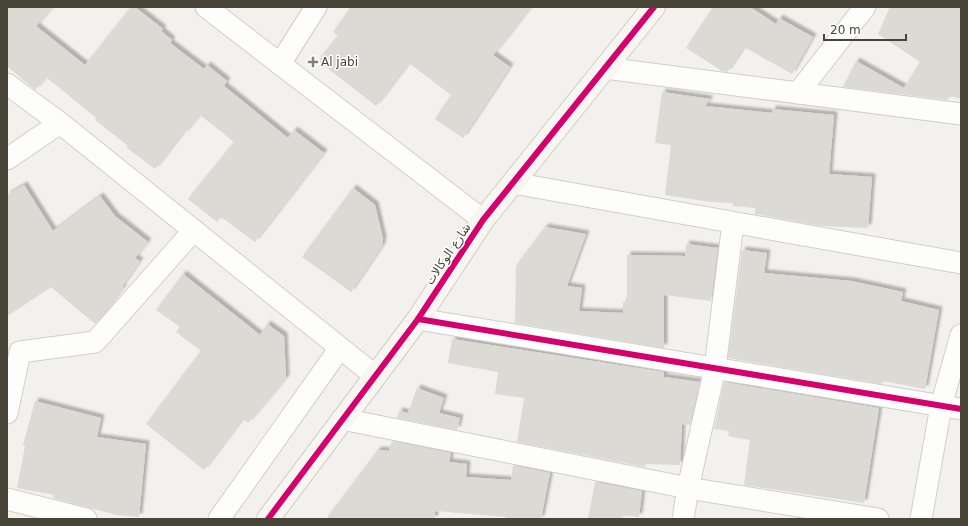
<svg xmlns="http://www.w3.org/2000/svg" width="968" height="526" font-family="'DejaVu Sans','Noto Naskh Arabic',sans-serif">
	<style>
		.building { fill: #dcdad5; filter: url(#shadow) }
		.lines { fill: none; stroke-linecap: round; stroke-linejoin: round }
		.street-casing { stroke: #d0cfcb; stroke-width: 23 }
		.secondary-casing { stroke: #d1cec4; stroke-width: 24 }
		.street { stroke: #fdfdfc; stroke-width: 21 }
		.secondary { stroke: #f7f6f0; stroke-width: 22 }
		.cycleway-casing { stroke: #fff; stroke-width: 8 }
		.cycleway { stroke: #d6006c; stroke-width: 6 }
		.poi-dot { fill: #848177; stroke: #fff; stroke-width: 1.5 }
		.labels { text-anchor: middle; dominant-baseline: central; stroke-width: 3; stroke-linejoin: round; paint-order: stroke }
		.poi-label { font-size: 12px; fill: #494438; stroke: #fff; text-anchor: start }
		.street-label { font-size: 12px; fill: #494438; stroke: #fff }
	</style>
	<defs>
		<filter id="shadow"><feDropShadow dx="3.5" dy="-3.5" stdDeviation="1" flood-color="#0004"/></filter>
	</defs>
	<rect width="100%" height="100%" fill="#f2f1ed"/>
	<g class="building">
		<path d="M 7,7 L 53,7 L 36,26 L 85,65 L 131,7 L 135,7 L 163,29 L 161,31 L 172,40 L 170,43 L 204,69 L 207,65 L 227,81 L 224,86 L 288,138 L 294,130 L 324,153 L 255,242 L 221,217 L 217,222 L 188,199 L 234,142 L 200,115 L 184,134 L 183,133 L 155,169 L 127,148 L 128,146 L 95,120 L 96,118 L 46,77 L 35,90 L 7,66 Z"/>
		<path d="M 351,7 L 531,7 L 493,55 L 510,67 L 463,138 L 435,119 L 451,95 L 409,63 L 376,106 L 318,61 L 338,35 L 333,32 Z"/>
		<path d="M 713,7 L 750,7 L 776,24 L 779,18 L 813,37 L 792,74 L 744,47 L 727,72 L 722,71 L 686,48 Z"/>
		<path d="M 890,7 L 961,7 L 961,99 L 948,95 L 948,100 L 843,87 L 856,61 L 904,88 L 920,62 L 878,34 Z"/>
		<path d="M 662,92 L 710,99 L 705,106 L 772,113 L 772,109 L 834,115 L 829,174 L 872,177 L 868,228 L 822,226 L 755,214 L 755,208 L 733,206 L 733,203 L 711,202 L 665,195 L 671,145 L 655,143 Z"/>
		<path d="M 24,185 L 53,231 L 100,196 L 115,216 L 148,242 L 135,258 L 140,261 L 122,287 L 123,288 L 95,324 L 51,287 L 7,316 L 7,195 Z"/>
		<path d="M 353,188 L 375,205 L 383,239 L 382,246 L 351,292 L 302,257 Z"/>
		<path d="M 545,227 L 586,234 L 567,286 L 582,288 L 579,311 L 623,313 L 623,302 L 627,302 L 627,255 L 685,256 L 686,244 L 718,248 L 711,301 L 664,295 L 664,348 L 515,323 L 516,266 Z"/>
		<path d="M 742,250 L 767,253 L 764,273 L 851,281 L 903,292 L 901,301 L 939,310 L 925,389 L 883,381 L 882,384 L 728,358 Z"/>
		<path d="M 183,274 L 260,335 L 267,324 L 284,336 L 286,378 L 248,423 L 243,418 L 204,470 L 146,424 L 201,351 L 176,332 L 180,327 L 156,310 Z"/>
		<path d="M 452,339 L 664,372 L 664,377 L 700,382 L 690,425 L 682,424 L 680,465 L 645,464 L 645,467 L 517,442 L 524,398 L 495,394 L 498,372 L 448,363 Z"/>
		<path d="M 724,382 L 879,408 L 864,503 L 744,485 L 750,440 L 728,436 L 729,431 L 714,429 Z"/>
		<path d="M 417,388 L 444,398 L 439,413 L 460,418 L 457,430 L 397,418 L 399,411 L 408,413 Z"/>
		<path d="M 35,401 L 101,418 L 97,437 L 146,444 L 139,517 L 116,515 L 53,498 L 54,495 L 17,488 L 25,446 L 23,445 Z"/>
		<path d="M 392,441 L 451,453 L 449,462 L 467,464 L 466,477 L 511,480 L 513,465 L 550,473 L 541,519 L 506,519 L 506,517 L 435,511 L 435,519 L 326,519 L 378,450 L 389,451 Z"/>
		<path d="M 595,482 L 642,491 L 639,517 L 623,515 L 622,519 L 588,519 Z"/>
	</g>
	<g class="lines">
		<defs>
			<g id="street">
				<path d="M 206,7 L 483,220"/>
				<path d="M 280,64 L 316,7"/>
				<path d="M 605,68 L 961,114"/>
				<path d="M 7,84 L 60,123 L 374,375"/>
				<path d="M 798,93 L 865,7"/>
				<path d="M 7,159 L 60,123"/>
				<path d="M 513,183 L 961,263"/>
				<path d="M 418,319 L 961,409"/>
				<path d="M 7,413 L 20,352 L 95,342 L 194,230"/>
				<path d="M 342,419 L 688,488 L 878,519"/>
				<path d="M 7,499 L 86,519"/>
				<path d="M 219,519 L 340,348"/>
				<path d="M 683,519 L 688,488 L 715,368 L 733,223"/>
				<path d="M 921,519 L 941,406 L 961,335"/>
			</g>
			<path id="secondary" d="M 268,519 L 418,319 L 483,220 L 654,7"/>
		</defs>
		<use href="#street" class="street-casing"/>
		<use href="#secondary" class="secondary-casing"/>
		<use href="#street" class="street"/>
		<use href="#secondary" class="secondary"/>
		<defs>
			<g id="cycleway">
				<path d="M 418,319 L 961,409"/>
				<path d="M 268,519 L 418,319 L 483,220 L 654,7"/>
			</g>
		</defs>
		<use href="#cycleway" class="cycleway-casing"/>
		<use href="#cycleway" class="cycleway"/>
	</g>
	<path class="poi-dot" d="M311 56h4v4h4v4h-4v4h-4v-4h-4v-4h4z"/>
	<g class="labels">
		<g class="poi-label">
			<text x="321" y="62">Al jabi</text>
		</g>
		<g class="street-label">
			<text transform="translate(448 254) rotate(-56)">شارع الوكالات</text>
		</g>
	</g>
	<rect width="968" height="526" fill="none" stroke="#494438" stroke-width="16"/>
	<path d="M824 34v6h82v-6" fill="none" stroke="#494438" stroke-width="2"/>
	<text x="830" y="34" font-size="12" fill="#494438" stroke="#ffffff" stroke-width="3" paint-order="stroke">20 m</text>
</svg>
